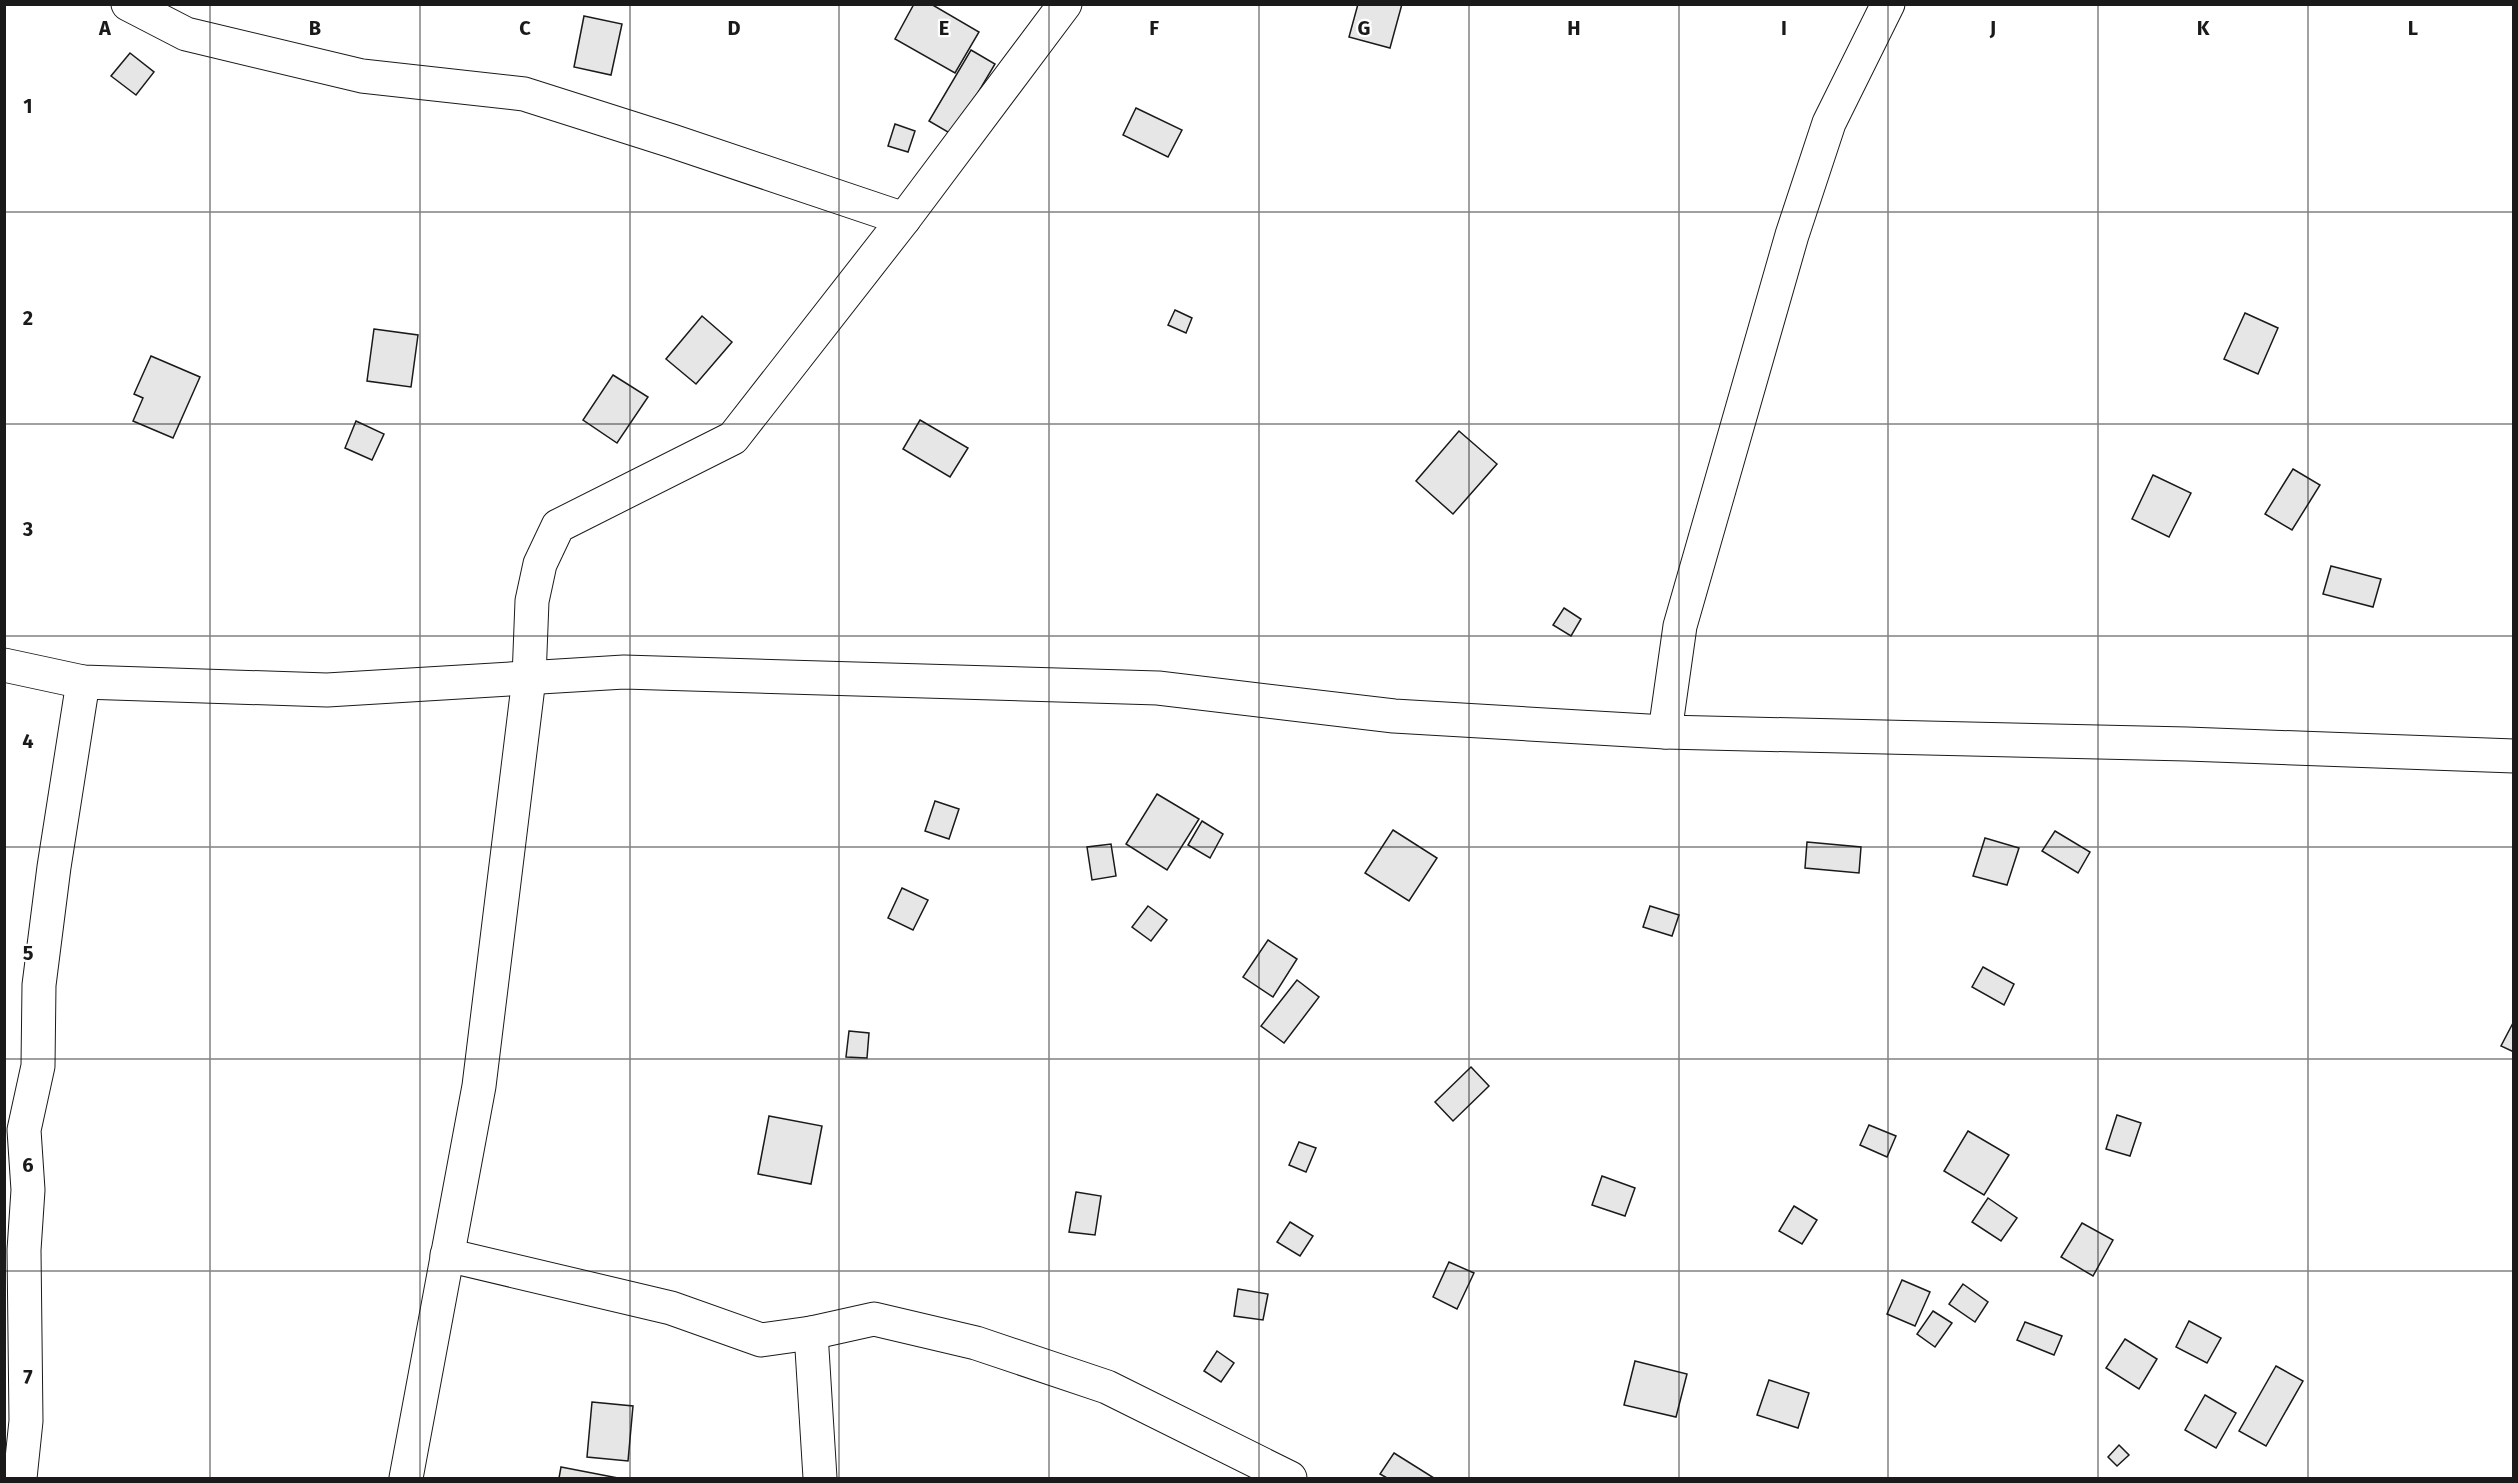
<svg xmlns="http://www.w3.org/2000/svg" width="2518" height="1483" font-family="'Fira Sans',sans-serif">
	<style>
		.building { fill: #e6e6e6; stroke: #1a1a1a; stroke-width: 1.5 }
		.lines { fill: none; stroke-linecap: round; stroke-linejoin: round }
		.minor-casing { stroke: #1a1a1a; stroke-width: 35 }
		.minor { stroke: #fff; stroke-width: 33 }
		.grid { fill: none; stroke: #1a1a1a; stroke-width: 1.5; stroke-opacity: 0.55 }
		.grid-label { font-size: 20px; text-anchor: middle; font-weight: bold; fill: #1a1a1a; stroke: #fff; stroke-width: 4.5; stroke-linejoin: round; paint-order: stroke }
	</style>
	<rect width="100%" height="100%" fill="#fff"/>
	<g class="building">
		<path d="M 914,4 L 931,4 L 979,32 L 955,73 L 895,39 Z"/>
		<path d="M 1358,4 L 1402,4 L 1390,48 L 1349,37 Z"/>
		<path d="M 584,16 L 622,24 L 611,75 L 574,67 Z"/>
		<path d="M 971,50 L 995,64 L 953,135 L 929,121 Z"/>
		<path d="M 130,53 L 154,72 L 136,95 L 111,76 Z"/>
		<path d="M 1136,108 L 1182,130 L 1168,157 L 1123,135 Z"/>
		<path d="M 895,124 L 915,131 L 908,152 L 888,146 Z"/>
		<path d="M 1175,310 L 1192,318 L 1186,333 L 1168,325 Z"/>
		<path d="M 2245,313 L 2278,328 L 2258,374 L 2224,359 Z"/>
		<path d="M 702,316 L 732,342 L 696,384 L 666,359 Z"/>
		<path d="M 374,329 L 418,335 L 411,387 L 367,381 Z"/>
		<path d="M 151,356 L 200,377 L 173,438 L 133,421 L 143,398 L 134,394 Z"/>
		<path d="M 613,375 L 648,397 L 617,443 L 583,420 Z"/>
		<path d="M 920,420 L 968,448 L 950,477 L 903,449 Z"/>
		<path d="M 356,421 L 384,434 L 372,460 L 345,448 Z"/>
		<path d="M 1459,431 L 1497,464 L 1453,514 L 1416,481 Z"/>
		<path d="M 2293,469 L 2320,485 L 2292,530 L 2265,514 Z"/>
		<path d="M 2153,475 L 2191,493 L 2169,537 L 2132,519 Z"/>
		<path d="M 2331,566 L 2381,579 L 2373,607 L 2323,594 Z"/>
		<path d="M 1564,608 L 1581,619 L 1571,636 L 1553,625 Z"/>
		<path d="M 1157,794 L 1199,819 L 1167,870 L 1126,844 Z"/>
		<path d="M 935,801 L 959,809 L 949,839 L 925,831 Z"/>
		<path d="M 1202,821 L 1223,834 L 1210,858 L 1188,845 Z"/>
		<path d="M 1393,830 L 1437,858 L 1409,901 L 1365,873 Z"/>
		<path d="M 2055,831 L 2090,852 L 2078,873 L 2042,851 Z"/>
		<path d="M 1985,838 L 2019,848 L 2007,885 L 1973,876 Z"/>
		<path d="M 1807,842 L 1861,847 L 1859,873 L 1805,868 Z"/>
		<path d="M 1111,844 L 1116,876 L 1092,880 L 1087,847 Z"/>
		<path d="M 902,888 L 928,900 L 913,930 L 888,918 Z"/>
		<path d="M 1148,906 L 1167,920 L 1151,941 L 1132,927 Z"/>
		<path d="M 1650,906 L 1679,915 L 1672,936 L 1643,927 Z"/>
		<path d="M 1268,940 L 1297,959 L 1273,997 L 1243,977 Z"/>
		<path d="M 1983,967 L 2014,984 L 2004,1005 L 1972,987 Z"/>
		<path d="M 1297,980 L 1319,997 L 1284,1043 L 1261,1026 Z"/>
		<path d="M 2514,1021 L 2514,1052 L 2501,1046 Z"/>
		<path d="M 849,1031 L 869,1033 L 867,1058 L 846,1057 Z"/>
		<path d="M 1471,1067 L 1489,1086 L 1453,1121 L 1435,1102 Z"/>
		<path d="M 2117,1115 L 2141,1123 L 2130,1156 L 2106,1149 Z"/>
		<path d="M 769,1116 L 822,1126 L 811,1184 L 758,1174 Z"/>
		<path d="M 1869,1125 L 1896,1136 L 1887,1157 L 1860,1145 Z"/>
		<path d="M 1968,1131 L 2009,1155 L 1984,1195 L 1944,1171 Z"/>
		<path d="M 1299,1142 L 1316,1148 L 1306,1172 L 1289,1165 Z"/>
		<path d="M 1602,1176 L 1635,1188 L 1625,1216 L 1592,1205 Z"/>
		<path d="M 1076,1192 L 1101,1196 L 1095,1235 L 1069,1232 Z"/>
		<path d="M 1988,1198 L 2017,1218 L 2001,1241 L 1972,1222 Z"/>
		<path d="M 1794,1206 L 1817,1220 L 1802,1244 L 1779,1231 Z"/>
		<path d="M 1290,1222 L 1313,1236 L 1300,1256 L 1277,1242 Z"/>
		<path d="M 2082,1223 L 2113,1240 L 2093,1276 L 2061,1257 Z"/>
		<path d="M 1449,1262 L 1474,1273 L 1457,1309 L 1433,1297 Z"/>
		<path d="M 1902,1280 L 1930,1292 L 1915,1326 L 1887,1314 Z"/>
		<path d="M 1963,1284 L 1988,1302 L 1975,1322 L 1949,1304 Z"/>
		<path d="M 1238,1289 L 1268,1294 L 1263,1320 L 1234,1316 Z"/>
		<path d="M 1933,1311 L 1952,1323 L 1935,1347 L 1917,1334 Z"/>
		<path d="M 2189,1321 L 2221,1338 L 2207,1363 L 2176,1347 Z"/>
		<path d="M 2025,1322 L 2062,1336 L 2054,1355 L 2017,1340 Z"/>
		<path d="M 2125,1339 L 2157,1359 L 2139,1389 L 2106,1368 Z"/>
		<path d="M 1217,1351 L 1234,1363 L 1221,1382 L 1204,1371 Z"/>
		<path d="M 1635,1361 L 1687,1374 L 1676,1417 L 1624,1405 Z"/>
		<path d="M 2276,1366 L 2303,1381 L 2266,1446 L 2239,1431 Z"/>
		<path d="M 1769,1380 L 1809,1393 L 1798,1428 L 1757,1415 Z"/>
		<path d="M 2205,1395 L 2236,1413 L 2216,1448 L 2185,1430 Z"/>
		<path d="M 592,1402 L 633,1406 L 628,1461 L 587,1457 Z"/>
		<path d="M 2119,1445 L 2129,1455 L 2117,1466 L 2108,1457 Z"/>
		<path d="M 1394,1453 L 1434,1478 L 1387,1478 L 1380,1474 Z"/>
		<path d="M 561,1467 L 618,1478 L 559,1478 Z"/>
	</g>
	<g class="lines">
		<defs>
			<g id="minor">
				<path d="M 128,4 L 186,34 L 362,76 L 524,94 L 672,141 L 904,219"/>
				<path d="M 4,665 L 83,682 L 327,690 L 624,672 L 1158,688 L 1394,716 L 1665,732 L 2187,744 L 2514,756"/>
				<path d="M 1665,732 L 1680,626 L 1792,235 L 1829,123 L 1888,4"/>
				<path d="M 447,1255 L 671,1308 L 761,1340 L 811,1333 L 874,1319 L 976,1343 L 1107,1387 L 1290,1478"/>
				<path d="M 811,1333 L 820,1478"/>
				<path d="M 20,1478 L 26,1421 L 24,1250 L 28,1190 L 24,1130 L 38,1066 L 39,985 L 54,867 L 83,682"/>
				<path d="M 406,1478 L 479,1086 L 529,678 L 532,601 L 540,564 L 558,526 L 733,438 L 904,219 L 1065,4"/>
			</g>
		</defs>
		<use href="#minor" class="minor-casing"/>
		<use href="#minor" class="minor"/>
	</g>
	<path class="grid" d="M 210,4 L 210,1478M 420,4 L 420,1478M 630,4 L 630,1478M 839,4 L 839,1478M 1049,4 L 1049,1478M 1259,4 L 1259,1478M 1469,4 L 1469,1478M 1679,4 L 1679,1478M 1888,4 L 1888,1478M 2098,4 L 2098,1478M 2308,4 L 2308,1478M 4,212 L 2514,212M 4,424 L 2514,424M 4,636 L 2514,636M 4,847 L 2514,847M 4,1059 L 2514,1059M 4,1271 L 2514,1271"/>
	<g class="grid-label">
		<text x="105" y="35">A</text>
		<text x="315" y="35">B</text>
		<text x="525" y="35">C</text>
		<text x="734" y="35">D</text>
		<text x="944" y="35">E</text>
		<text x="1154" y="35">F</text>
		<text x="1364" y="35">G</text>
		<text x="1574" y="35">H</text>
		<text x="1784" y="35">I</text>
		<text x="1993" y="35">J</text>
		<text x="2203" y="35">K</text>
		<text x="2413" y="35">L</text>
		<text x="28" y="113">1</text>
		<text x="28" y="325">2</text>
		<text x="28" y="536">3</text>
		<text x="28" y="748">4</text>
		<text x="28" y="960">5</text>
		<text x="28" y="1172">6</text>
		<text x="28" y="1384">7</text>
	</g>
	<rect width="2518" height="1483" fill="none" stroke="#1a1a1a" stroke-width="12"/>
</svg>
